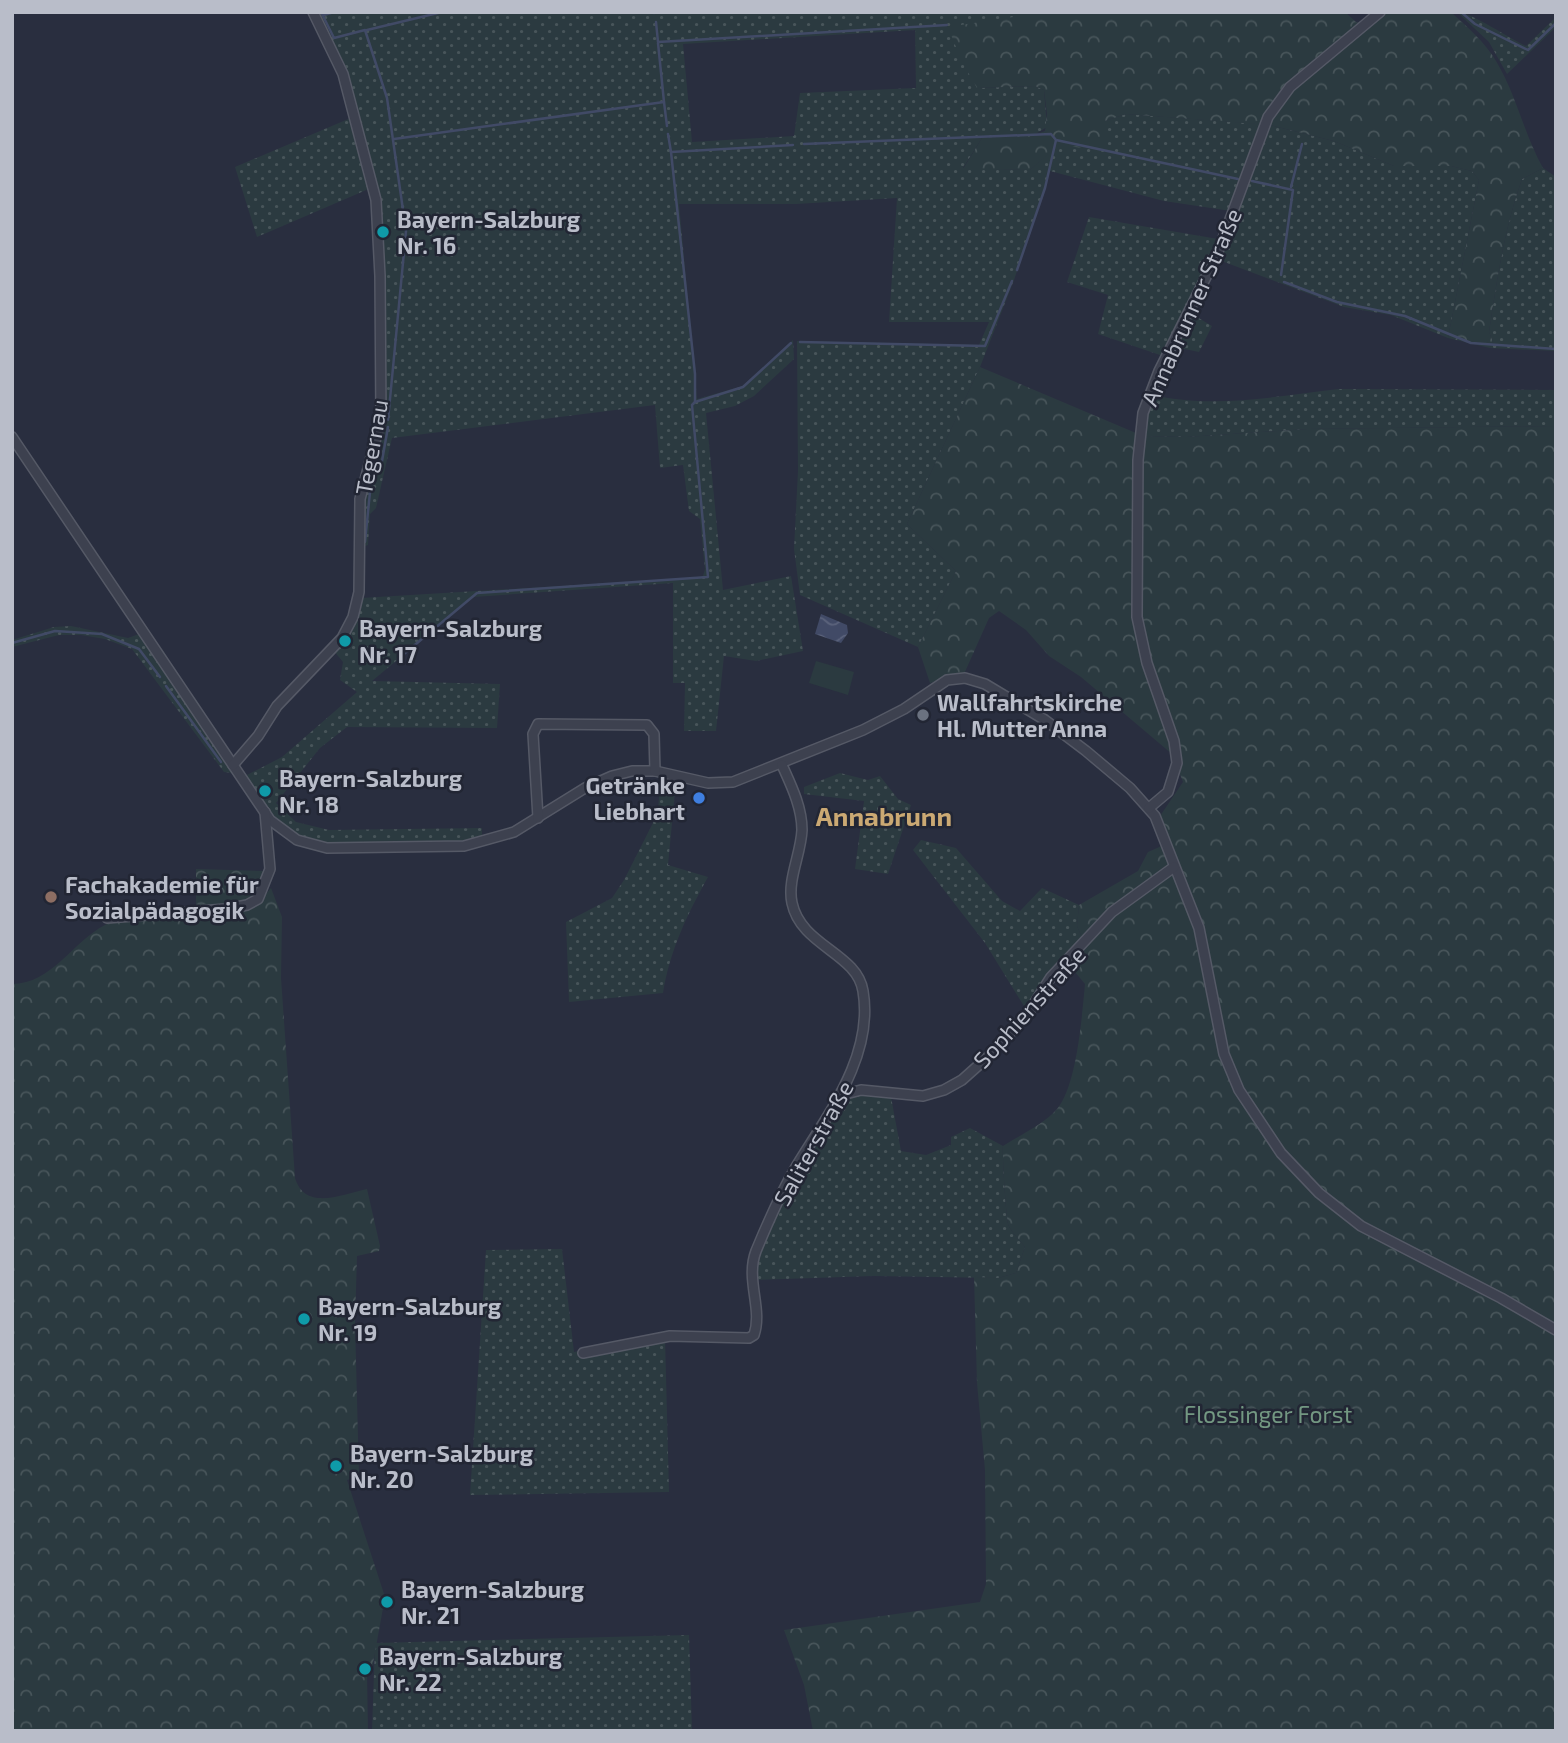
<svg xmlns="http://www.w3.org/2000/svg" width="1568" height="1743" font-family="'Exo 2',sans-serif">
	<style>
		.grass { fill: url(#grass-dots); fill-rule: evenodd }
		.forest { fill: url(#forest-crowns) }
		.pitch { fill: #2b3a40 }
		.water { fill: url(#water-waves) }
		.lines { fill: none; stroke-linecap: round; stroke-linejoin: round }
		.stream { stroke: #414a66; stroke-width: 2.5 }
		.minor-casing { stroke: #555966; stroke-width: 12 }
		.minor { stroke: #3d414f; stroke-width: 9 }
		.culture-dot { fill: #0f9aa8; stroke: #222634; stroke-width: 2.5 }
		.worship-dot { fill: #6b7280; stroke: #222634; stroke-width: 2.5 }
		.shop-dot { fill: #3f7fe0; stroke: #222634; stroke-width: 2.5 }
		.education-dot { fill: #8d6e63; stroke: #222634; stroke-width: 2.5 }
		.labels { text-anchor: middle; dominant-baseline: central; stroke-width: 5; stroke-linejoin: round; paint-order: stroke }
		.poi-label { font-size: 23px; font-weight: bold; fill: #b9bdc9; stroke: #222634; text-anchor: start }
		.street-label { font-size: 23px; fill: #b9bdc9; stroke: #222634 }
		.park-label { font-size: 23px; fill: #739882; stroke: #222634 }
		.quarter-label { font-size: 26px; font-weight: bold; fill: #cba973; stroke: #222634 }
	</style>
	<defs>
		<pattern id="grass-dots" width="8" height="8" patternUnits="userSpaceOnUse" patternTransform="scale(1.75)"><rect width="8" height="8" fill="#2b3a40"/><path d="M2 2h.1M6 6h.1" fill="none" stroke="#48555a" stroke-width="1.8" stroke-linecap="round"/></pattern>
		<pattern id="forest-crowns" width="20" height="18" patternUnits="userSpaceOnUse" patternTransform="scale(1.75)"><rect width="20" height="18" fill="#2b3a40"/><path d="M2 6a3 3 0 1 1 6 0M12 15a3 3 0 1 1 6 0" fill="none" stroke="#48555a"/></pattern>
		<pattern id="water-waves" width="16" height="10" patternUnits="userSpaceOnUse" patternTransform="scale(1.75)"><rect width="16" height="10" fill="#414a66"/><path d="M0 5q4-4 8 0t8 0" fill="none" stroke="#5a627b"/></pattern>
	</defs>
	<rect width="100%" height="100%" fill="#292e3f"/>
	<g class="grass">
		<path d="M 314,12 L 1046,12 L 1021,17 L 977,88 L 1035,86 L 1044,90 L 1047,127 L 1034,135 L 982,138 L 963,168 L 1030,170 L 1058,145 L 1105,145 L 1105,121 L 1126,114 L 1262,124 L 1231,211 L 1164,201 L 1050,171 L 1014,280 L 980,367 L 907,524 L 956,571 L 918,647 L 800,595 L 794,549 L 798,471 L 797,341 L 979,345 L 989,322 L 889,322 L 897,198 L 796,204 L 679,204 L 697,399 L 743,386 L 793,340 L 794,359 L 754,396 L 735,406 L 706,413 L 723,590 L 791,576 L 803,651 L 756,661 L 724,656 L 716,731 L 684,731 L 685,683 L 673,683 L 673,583 L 473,597 L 372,681 L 500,684 L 497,728 L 347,727 L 320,748 L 276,803 L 296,822 L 329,830 L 482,828 L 482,838 C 447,845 328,852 299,837 C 274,824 260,799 245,776 L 282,757 L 357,692 L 340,680 L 343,662 L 334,651 L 361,598 L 694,578 L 703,576 L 705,569 L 700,519 L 689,511 L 683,465 L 660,468 L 655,405 L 392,438 L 376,508 L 370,514 L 368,545 L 362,547 L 362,507 L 377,438 L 381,240 L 355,109 ZM 915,30 L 916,88 L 800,93 L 794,136 L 692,142 L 683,44 Z"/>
		<path d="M 1457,12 C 1471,12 1510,39 1526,46 L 1556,17 L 1556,27 L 1507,74 L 1489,42 Z"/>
		<path d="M 353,117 L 371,188 L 257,237 L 235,167 Z"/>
		<path d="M 1270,125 L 1334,141 L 1394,166 L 1451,166 L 1472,171 L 1479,180 L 1448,338 L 1391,315 L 1344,307 L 1219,260 Z"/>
		<path d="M 1543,168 L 1556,177 L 1556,351 L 1490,348 L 1493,342 L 1489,332 C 1497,280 1504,229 1522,179 Z"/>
		<path d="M 1089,217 L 1218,239 L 1192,314 L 1212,326 L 1199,352 L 1175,347 L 1163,356 L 1098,334 L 1108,295 L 1067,282 Z"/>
		<path d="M 1339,389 L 1556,390 L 1556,426 L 1308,429 L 1186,437 L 1143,436 L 1153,395 C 1214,409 1278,396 1339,389 Z"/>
		<path d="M 71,626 L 128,638 L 139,634 L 233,773 L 224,772 L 132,649 L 105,639 L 81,635 L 59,635 L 12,647 L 12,640 L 54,627 Z"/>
		<path d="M 840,773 L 868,780 L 880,776 L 898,799 L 911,805 L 888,874 L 855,869 L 864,801 L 804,794 L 804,787 Z"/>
		<path d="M 660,779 L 676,781 L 668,865 L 708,877 C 687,915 670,950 663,993 L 569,1002 L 566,922 L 612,898 L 624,880 L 658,813 Z"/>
		<path d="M 921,840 L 956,848 L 1002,901 L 1020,911 L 1042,888 L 1079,905 L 1077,926 L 1084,942 L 1027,1011 L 985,943 L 913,850 Z"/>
		<path d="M 862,1094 L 891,1097 L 901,1151 L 926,1155 L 951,1145 L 951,1137 L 970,1128 L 1003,1146 C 1002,1153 1006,1216 1008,1224 C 1011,1232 1020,1240 1025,1247 L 1016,1273 L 998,1278 L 873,1276 L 753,1280 L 760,1246 L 802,1161 L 843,1101 Z"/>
		<path d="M 562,1249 L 574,1352 L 625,1341 L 665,1338 L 669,1492 L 470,1495 L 486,1250 Z"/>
		<path d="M 689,1635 L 692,1731 L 372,1731 L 375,1643 Z"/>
	</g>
	<g class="forest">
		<path d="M 1046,12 L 1345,12 L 1356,22 L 1369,26 L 1384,12 L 1451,12 C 1467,27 1485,42 1496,61 C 1516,94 1524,134 1543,168 L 1522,179 C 1504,229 1497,280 1489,332 L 1493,342 L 1490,348 L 1448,338 L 1479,180 L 1472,171 L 1451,166 L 1394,166 L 1334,141 L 1270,125 L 1126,114 L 1105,121 L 1105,145 L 1099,150 L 1059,145 L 1030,170 L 963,169 L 982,138 L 1034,135 L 1045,131 L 1047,114 L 1044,90 L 1035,86 L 977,88 L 962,62 L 950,32 L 954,26 Z"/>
		<path d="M 980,367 L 1143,436 L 1186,437 L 1308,429 L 1556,426 L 1556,1731 L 813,1731 L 804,1685 L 784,1630 L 980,1602 L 986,1584 L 985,1470 L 977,1383 L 974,1277 L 998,1278 L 1016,1273 L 1025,1247 C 1020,1240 1011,1232 1008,1224 C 1006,1216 1002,1153 1003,1146 C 1020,1135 1044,1124 1057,1109 C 1077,1086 1082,1015 1085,984 L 1065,960 L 1084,942 L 1077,926 L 1079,905 L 1138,871 L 1148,852 L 1164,845 L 1156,822 L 1183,782 L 1172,754 L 1081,677 L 1049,656 L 1026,630 L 999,611 L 989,618 L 964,674 L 930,683 L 918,647 L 956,571 L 907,524 Z"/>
		<path d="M 196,869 L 267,871 C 252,910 234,906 196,907 Z"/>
		<path d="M 271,888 L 282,917 L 281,978 L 295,1178 C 305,1211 341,1195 367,1189 L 380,1246 L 379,1251 L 357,1256 L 355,1323 L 359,1476 L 347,1480 L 385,1597 L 372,1669 L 367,1674 L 368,1731 L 12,1731 L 12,984 C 52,984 73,941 105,925 C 129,912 206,916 238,912 L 257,905 Z"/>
	</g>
	<path class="pitch" d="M 816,661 L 854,672 L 848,695 L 809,683 Z"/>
	<path class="water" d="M 821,614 L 847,625 L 848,633 L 841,643 L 815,634 Z"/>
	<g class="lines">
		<g class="stream">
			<path d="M 321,12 L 334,38 L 365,30 L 387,98 L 406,231 L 388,420"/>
			<path d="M 654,12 L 654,13"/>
			<path d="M 1461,12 L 1475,24 L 1528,50 L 1556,23"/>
			<path d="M 324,15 L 334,12"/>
			<path d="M 656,22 L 658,42 L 947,25"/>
			<path d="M 367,30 L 442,12"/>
			<path d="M 658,43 L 664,102"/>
			<path d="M 668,134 L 671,152 L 793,145"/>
			<path d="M 394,139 L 664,102 L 667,126"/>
			<path d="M 804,144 L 1051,134 L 1056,140 L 1238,179"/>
			<path d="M 1252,181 L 1293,190 L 1281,275"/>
			<path d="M 1291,187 L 1302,144"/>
			<path d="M 1017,270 L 1045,188 L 1056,140"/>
			<path d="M 1284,282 L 1337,302 L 1405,316 L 1471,343 L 1556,349"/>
			<path d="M 800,342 L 985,346 L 1012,281"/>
			<path d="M 695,402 L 743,387 L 791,343"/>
			<path d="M 365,542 L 371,482 L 373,473 L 382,461 L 388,427"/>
			<path d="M 12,643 L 55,631 L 102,634 L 139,649 L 160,677"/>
			<path d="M 398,659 L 477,593 L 708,577 L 692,405 L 695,402 L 695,374 L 671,152"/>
			<path d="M 166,686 L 221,762"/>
		</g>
		<defs>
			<g id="minor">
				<path d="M 12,437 L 270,820 L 297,840 L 327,848 L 464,846 L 514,832 L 585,788 L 612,776 L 632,771 L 655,771 L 708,783 L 733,782 L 863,730 L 904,709 L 947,680 L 965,678 L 985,684 L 1045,720 L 1086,751 L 1130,788 L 1155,816 L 1199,928 L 1224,1054 L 1239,1090 L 1281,1153 L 1319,1193 L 1361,1226 L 1501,1298 L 1556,1330"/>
				<path d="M 233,765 L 258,736 L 277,706 L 342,638 L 353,617 L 359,592 L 360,499 L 381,419 L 380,276 L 376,200 L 343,74 L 313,12"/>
				<path d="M 1149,808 L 1168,792 L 1177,763 L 1174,741 L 1147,663 L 1137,617 L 1138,460 L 1143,413 L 1159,371 L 1216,257 L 1268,117 L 1290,87 L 1380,12"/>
				<path d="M 538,818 L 533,734 L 538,724 L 647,725 L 654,734 L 655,771"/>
				<path d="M 107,918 L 226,909 L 247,905 L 258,899 L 270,869 L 265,812"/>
				<path d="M 842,1095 L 861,1090 L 923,1096 L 944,1090 L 962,1080 L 990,1055 L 1027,1015 L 1051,977 L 1112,912 L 1174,867"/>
				<path d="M 583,1353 L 670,1336 L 749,1338 L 754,1335 C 763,1308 745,1280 756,1251 C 768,1222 781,1192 797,1165 C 828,1114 874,1056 863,991 C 857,953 801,946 792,903 C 787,880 801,854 802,830 C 802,807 791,785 782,765"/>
			</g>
		</defs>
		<use href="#minor" class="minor-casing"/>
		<use href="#minor" class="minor"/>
	</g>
	<g class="culture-dot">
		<circle cx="383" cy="232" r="7"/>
		<circle cx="345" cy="641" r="7"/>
		<circle cx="265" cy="791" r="7"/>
		<circle cx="304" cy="1319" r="7"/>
		<circle cx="336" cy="1466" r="7"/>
		<circle cx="387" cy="1602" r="7"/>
		<circle cx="365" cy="1669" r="7"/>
	</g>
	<circle class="worship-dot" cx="923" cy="715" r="7"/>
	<circle class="shop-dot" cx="699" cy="798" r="7"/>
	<circle class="education-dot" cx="51" cy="897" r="7"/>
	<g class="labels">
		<g class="poi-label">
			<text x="397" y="219">Bayern-Salzburg<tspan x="397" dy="26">Nr. 16</tspan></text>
			<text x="359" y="628">Bayern-Salzburg<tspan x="359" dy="26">Nr. 17</tspan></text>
			<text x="937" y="702">Wallfahrtskirche<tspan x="937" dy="26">Hl. Mutter Anna</tspan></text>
			<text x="279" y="778">Bayern-Salzburg<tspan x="279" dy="26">Nr. 18</tspan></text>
			<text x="685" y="785" text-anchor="end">Getränke<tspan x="685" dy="26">Liebhart</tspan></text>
			<text x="65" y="884">Fachakademie für<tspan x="65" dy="26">Sozialpädagogik</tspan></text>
			<text x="318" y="1306">Bayern-Salzburg<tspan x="318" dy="26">Nr. 19</tspan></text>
			<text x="350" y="1453">Bayern-Salzburg<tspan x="350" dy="26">Nr. 20</tspan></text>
			<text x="401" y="1589">Bayern-Salzburg<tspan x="401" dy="26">Nr. 21</tspan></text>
			<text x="379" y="1656">Bayern-Salzburg<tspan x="379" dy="26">Nr. 22</tspan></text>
		</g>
		<g class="street-label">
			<text transform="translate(1191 307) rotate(-66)">Annabrunner Straße</text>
			<text transform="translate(371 447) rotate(-80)">Tegernau</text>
			<text transform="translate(1029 1007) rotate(-48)">Sophienstraße</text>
			<text transform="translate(813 1143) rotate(-61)">Saliterstraße</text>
		</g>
		<g class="park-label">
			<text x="1268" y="1414">Flossinger Forst</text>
		</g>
		<g class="quarter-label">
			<text x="884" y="815">Annabrunn</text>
		</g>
	</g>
	<rect width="1568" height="1743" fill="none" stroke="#b9bdc9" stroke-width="28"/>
</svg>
